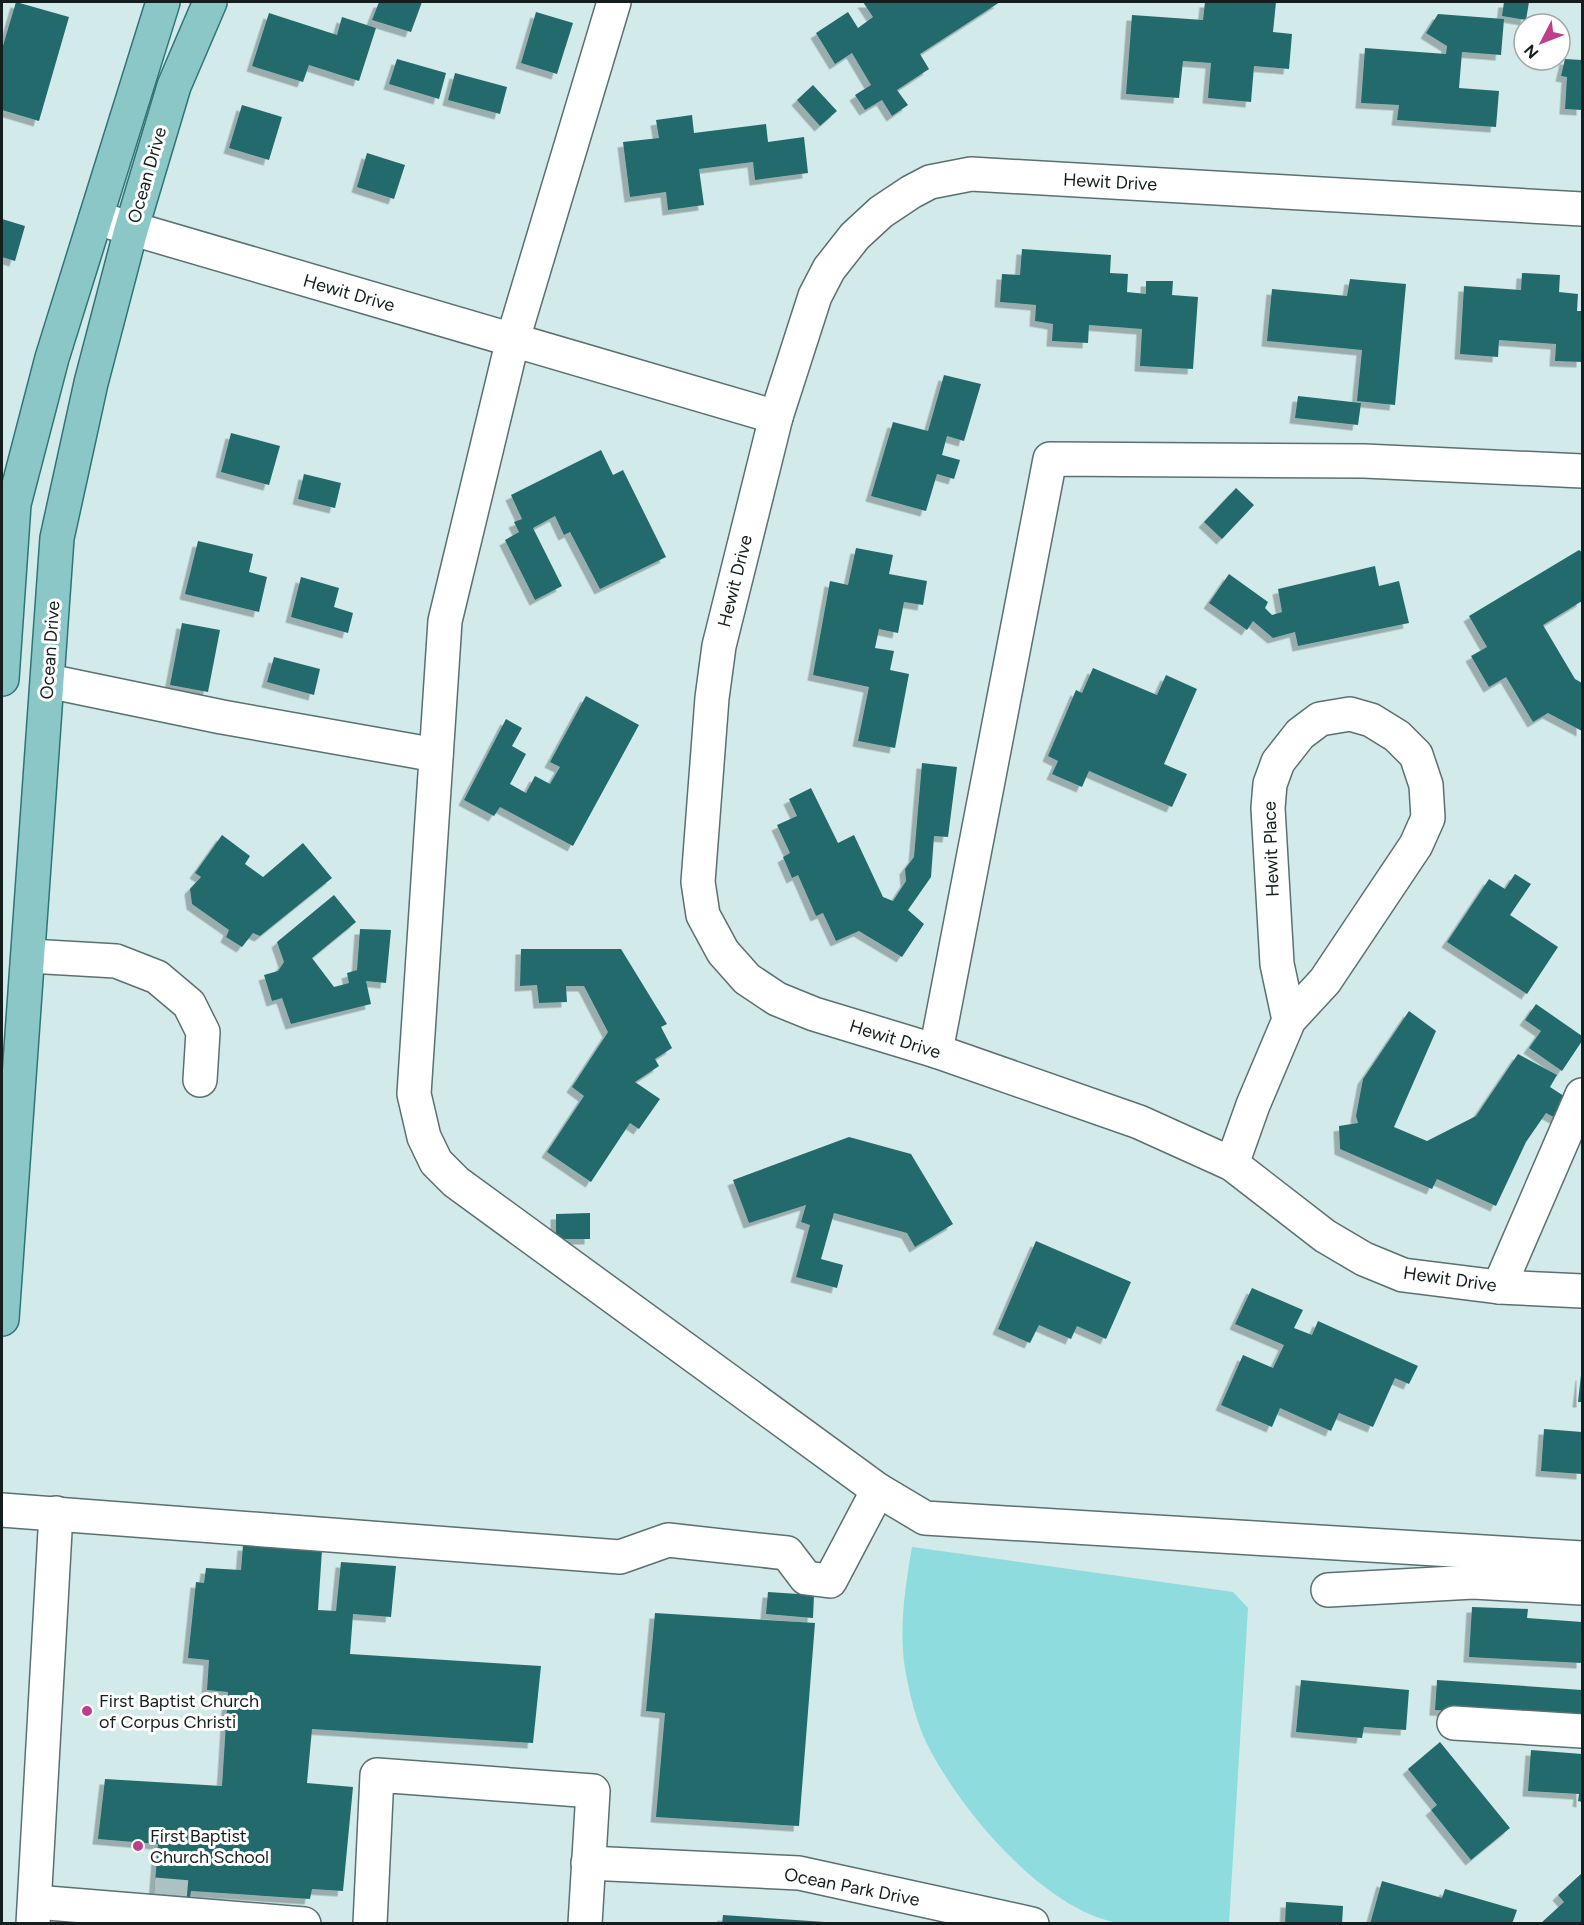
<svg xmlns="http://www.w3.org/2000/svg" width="1584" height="1925" font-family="Figtree,sans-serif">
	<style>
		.green { fill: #8edcdd }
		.building { fill: #236b6c; filter: url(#shadow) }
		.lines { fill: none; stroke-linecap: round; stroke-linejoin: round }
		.minor-tunnel { stroke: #acc1c1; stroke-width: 33; stroke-dasharray: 33 16; stroke-linecap: butt }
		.minor-casing { stroke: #5b7070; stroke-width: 36 }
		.major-casing { stroke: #307475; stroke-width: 36 }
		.minor { stroke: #fff; stroke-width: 33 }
		.major { stroke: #8cc7c8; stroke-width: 33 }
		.poi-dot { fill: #bd3f8c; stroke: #fff; stroke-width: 2 }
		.labels { text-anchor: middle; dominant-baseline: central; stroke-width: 6; stroke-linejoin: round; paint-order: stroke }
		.street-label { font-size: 18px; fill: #151e1e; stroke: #fff }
		.poi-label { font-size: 18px; fill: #151e1e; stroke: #fff; text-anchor: start }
	</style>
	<defs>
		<filter id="shadow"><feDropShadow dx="-5.5" dy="5.5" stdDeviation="0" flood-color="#0004"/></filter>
	</defs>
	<rect width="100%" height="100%" fill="#d2eaea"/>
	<path class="green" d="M 912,1547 L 1233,1592 L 1248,1608 L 1229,1923 C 1195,1924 1158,1925 1124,1924 C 1046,1914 960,1810 927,1744 C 917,1724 910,1696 906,1674 C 898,1633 905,1588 912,1547 Z"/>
	<g class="building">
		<path d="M 16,2 L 69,17 L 39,121 L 2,110 L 2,49 Z"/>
		<path d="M 379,2 L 422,2 L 411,32 L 372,20 Z"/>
		<path d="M 863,2 L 1000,2 L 920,54 L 929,69 L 897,90 L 908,105 L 892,116 L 882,100 L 865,110 L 855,95 L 871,85 L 852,53 L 835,64 L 816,33 L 848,12 L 858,28 L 873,17 Z"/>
		<path d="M 1205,2 L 1276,2 L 1273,32 L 1292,34 L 1289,69 L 1254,66 L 1251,102 L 1208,98 L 1211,63 L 1183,61 L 1179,98 L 1126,94 L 1132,15 L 1203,20 Z"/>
		<path d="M 1504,2 L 1529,2 L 1526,20 L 1502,16 Z"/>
		<path d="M 536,12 L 573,23 L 557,74 L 521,63 Z"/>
		<path d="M 269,13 L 337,35 L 342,17 L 376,28 L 359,81 L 309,65 L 303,82 L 252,66 Z"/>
		<path d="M 1438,14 L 1504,19 L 1501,55 L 1462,52 L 1459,88 L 1499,91 L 1496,127 L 1397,120 L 1399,105 L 1361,103 L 1365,48 L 1446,54 L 1447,46 L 1426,33 Z"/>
		<path d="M 397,59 L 446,73 L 439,99 L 389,84 Z"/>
		<path d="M 1565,59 L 1582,60 L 1582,110 L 1565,109 L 1567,77 L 1561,76 Z"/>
		<path d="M 455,73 L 507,87 L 500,114 L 448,100 Z"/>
		<path d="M 813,85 L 837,111 L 820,126 L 797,100 Z"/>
		<path d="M 242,105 L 282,117 L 269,160 L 229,148 Z"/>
		<path d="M 692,115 L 694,133 L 766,124 L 768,142 L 804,137 L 808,173 L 755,180 L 753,162 L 699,169 L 704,205 L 668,210 L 666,192 L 630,197 L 623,142 L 659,138 L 656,120 Z"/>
		<path d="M 367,153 L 405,165 L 394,199 L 357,187 Z"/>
		<path d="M 2,219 L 25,226 L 15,261 L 2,257 Z"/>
		<path d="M 1022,249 L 1111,255 L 1110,273 L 1128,274 L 1127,292 L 1146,294 L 1146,281 L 1173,281 L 1172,295 L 1198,297 L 1193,369 L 1140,366 L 1142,329 L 1089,325 L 1088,343 L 1052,341 L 1053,324 L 1035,321 L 1036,305 L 1000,302 L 1002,274 L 1020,275 Z"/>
		<path d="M 1522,273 L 1560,275 L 1559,292 L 1578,294 L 1577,311 L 1582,311 L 1582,362 L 1555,361 L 1556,344 L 1499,340 L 1498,357 L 1460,354 L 1464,286 L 1521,290 Z"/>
		<path d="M 1350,279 L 1406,284 L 1395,405 L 1357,401 L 1362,350 L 1267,341 L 1272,289 L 1347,296 Z"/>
		<path d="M 944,375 L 981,384 L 964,441 L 947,436 L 942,455 L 960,460 L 954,479 L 937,474 L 926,511 L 871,496 L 893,422 L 928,431 Z"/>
		<path d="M 1298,396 L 1361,403 L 1358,425 L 1295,418 Z"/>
		<path d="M 231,433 L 280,446 L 269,485 L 221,472 Z"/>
		<path d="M 601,450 L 613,475 L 623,470 L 666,557 L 600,589 L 570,532 L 564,535 L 555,516 L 533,528 L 562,586 L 535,600 L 505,540 L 519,532 L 514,522 L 522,519 L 511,495 Z"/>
		<path d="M 304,474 L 341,483 L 335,508 L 298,499 Z"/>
		<path d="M 1236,488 L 1254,505 L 1222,539 L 1204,522 Z"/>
		<path d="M 198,541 L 253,554 L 249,572 L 267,577 L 259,612 L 185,594 Z"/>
		<path d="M 856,548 L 893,555 L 889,574 L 927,581 L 923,605 L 904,602 L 898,633 L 879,629 L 875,648 L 894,651 L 890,670 L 909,674 L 895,748 L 858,741 L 869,687 L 813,675 L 830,581 L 848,585 Z"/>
		<path d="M 1579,550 L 1582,552 L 1582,601 L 1543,625 L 1575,679 L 1582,683 L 1582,731 L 1548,713 L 1533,722 L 1506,677 L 1489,687 L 1471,656 L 1487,647 L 1469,616 Z"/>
		<path d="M 1375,566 L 1379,586 L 1399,581 L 1409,623 L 1298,646 L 1295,632 L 1273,638 L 1253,621 L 1247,630 L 1209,603 L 1229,574 L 1268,602 L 1265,608 L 1272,615 L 1282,612 L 1278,589 Z"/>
		<path d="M 301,577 L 339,588 L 334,607 L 353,613 L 348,633 L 291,617 Z"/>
		<path d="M 182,623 L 220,630 L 208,692 L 170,685 Z"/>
		<path d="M 274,657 L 320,669 L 314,695 L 267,682 Z"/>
		<path d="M 1093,668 L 1157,695 L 1166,675 L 1197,689 L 1164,764 L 1187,774 L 1172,807 L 1089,771 L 1082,787 L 1052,774 L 1058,761 L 1048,756 L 1076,690 L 1082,693 Z"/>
		<path d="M 586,696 L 639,725 L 573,846 L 500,807 L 494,816 L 464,800 L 506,719 L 522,728 L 512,746 L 526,754 L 510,784 L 526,793 L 535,776 L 550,784 L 560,767 L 550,762 Z"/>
		<path d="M 922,763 L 957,767 L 948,837 L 934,836 L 931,877 L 908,910 L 924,924 L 902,957 L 859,931 L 836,941 L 823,913 L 816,916 L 798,875 L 792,878 L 783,857 L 790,853 L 777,825 L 797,816 L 789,799 L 811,788 L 838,843 L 854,835 L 883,897 L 893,901 L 906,881 L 905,869 L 914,857 Z"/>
		<path d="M 222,835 L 250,856 L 245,864 L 263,877 L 303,843 L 332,878 L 260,936 L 253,933 L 242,947 L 226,937 L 229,930 L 192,904 L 190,889 L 201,877 L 195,873 Z"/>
		<path d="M 1515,874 L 1531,884 L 1510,915 L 1558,947 L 1527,994 L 1447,942 L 1489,879 L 1505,889 Z"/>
		<path d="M 334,895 L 356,922 L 312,958 L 334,987 L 349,983 L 347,973 L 357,970 L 360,929 L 391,930 L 386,983 L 366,981 L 371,1004 L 291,1024 L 282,998 L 272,1001 L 264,975 L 278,971 L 284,962 L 277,942 Z"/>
		<path d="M 521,949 L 621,949 L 667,1024 L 661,1027 L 672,1048 L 655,1059 L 659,1066 L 635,1082 L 660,1099 L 639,1129 L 630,1123 L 591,1182 L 547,1152 L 584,1096 L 572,1087 L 608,1032 L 584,986 L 566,986 L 567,1002 L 539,1003 L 537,985 L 520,986 Z"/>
		<path d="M 1536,1004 L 1582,1036 L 1582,1041 L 1562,1071 L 1529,1048 L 1541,1031 L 1525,1020 Z"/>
		<path d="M 1409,1011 L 1436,1031 L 1394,1127 L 1427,1141 L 1476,1116 L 1518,1054 L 1557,1075 L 1550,1087 L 1570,1100 L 1561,1121 L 1546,1113 L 1526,1142 L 1496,1206 L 1437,1179 L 1432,1189 L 1340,1149 L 1339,1126 L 1358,1123 L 1356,1116 L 1363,1079 Z"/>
		<path d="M 849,1137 L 911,1154 L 953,1224 L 915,1247 L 907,1233 L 834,1213 L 821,1259 L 843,1265 L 837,1288 L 796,1277 L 810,1225 L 801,1222 L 806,1205 L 749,1223 L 733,1180 Z"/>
		<path d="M 590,1213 L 590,1239 L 556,1239 L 556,1214 Z"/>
		<path d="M 1036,1241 L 1131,1282 L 1106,1339 L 1077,1326 L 1071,1339 L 1039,1325 L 1030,1343 L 998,1329 Z"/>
		<path d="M 1252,1288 L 1303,1310 L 1294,1328 L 1312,1335 L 1318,1321 L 1418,1366 L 1409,1384 L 1395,1378 L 1373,1427 L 1339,1413 L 1331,1431 L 1280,1408 L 1272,1427 L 1221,1405 L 1243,1355 L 1273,1368 L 1284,1345 L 1235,1324 Z"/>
		<path d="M 1581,1375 L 1582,1375 L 1582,1402 L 1578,1402 Z"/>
		<path d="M 1544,1429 L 1582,1432 L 1582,1474 L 1541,1471 Z"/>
		<path d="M 243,1545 L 322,1550 L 318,1610 L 336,1611 L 341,1562 L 396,1566 L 391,1617 L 353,1614 L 350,1654 L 541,1666 L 533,1743 L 312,1729 L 307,1783 L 353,1787 L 343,1891 L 312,1889 L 310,1899 L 191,1891 L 188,1910 L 153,1908 L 158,1844 L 98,1839 L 105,1779 L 222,1786 L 228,1692 L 207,1690 L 209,1660 L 188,1658 L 196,1582 L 204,1583 L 206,1568 L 241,1570 Z"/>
		<path d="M 768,1592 L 814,1595 L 813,1618 L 766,1614 Z"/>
		<path d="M 1472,1607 L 1528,1609 L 1527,1618 L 1582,1622 L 1582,1663 L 1469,1657 Z"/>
		<path d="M 655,1613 L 815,1623 L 799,1826 L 656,1817 L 665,1713 L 646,1711 Z"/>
		<path d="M 1301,1680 L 1409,1690 L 1406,1730 L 1364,1727 L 1362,1738 L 1296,1732 Z"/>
		<path d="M 1437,1680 L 1582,1690 L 1582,1719 L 1435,1710 Z"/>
		<path d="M 1440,1742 L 1510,1828 L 1471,1860 L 1431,1810 L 1437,1805 L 1408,1769 Z"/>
		<path d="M 1531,1750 L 1582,1754 L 1582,1802 L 1578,1801 L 1579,1794 L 1528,1791 Z"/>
		<path d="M 1582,1873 L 1582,1924 L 1540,1924 L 1564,1902 L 1558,1895 Z"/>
		<path d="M 1382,1881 L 1442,1898 L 1445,1889 L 1517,1910 L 1512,1924 L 1370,1924 Z"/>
		<path d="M 1286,1902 L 1343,1906 L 1342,1924 L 1285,1924 Z"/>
		<path d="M 723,1915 L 825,1922 L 825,1924 L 722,1924 Z"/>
	</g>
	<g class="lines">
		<path class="minor-tunnel" d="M 154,1894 L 190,1897"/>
		<defs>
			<g id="minor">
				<path d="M 614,2 L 513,339 L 445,621 L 414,1094 L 424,1137 L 436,1162 L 456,1182 L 878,1490 L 925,1518 L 1582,1558"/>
				<path d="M 1582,209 L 971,174 L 930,182 L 911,192 L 881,212 L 855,236 L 829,269 L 815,296 L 776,417 L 719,646 L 712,698 L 698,882 L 703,915 L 723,952 L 747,979 L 777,999 L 814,1014 L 936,1051 L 1139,1122 L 1232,1164 L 1325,1236 L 1364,1259 L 1403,1275 L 1499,1287 L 1582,1291"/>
				<path d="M 96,218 L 776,417"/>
				<path d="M 48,681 L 222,717 L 436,755"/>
				<path d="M 29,956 L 116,961 L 157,977 L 189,1004 L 203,1032 L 200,1080"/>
				<path d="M 936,1051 L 1050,459 L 1364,461 L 1582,471"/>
				<path d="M 1232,1164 L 1253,1105 L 1289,1020 L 1325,981 L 1416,845 L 1428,818 L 1426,785 L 1416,755 L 1397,736 L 1371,720 L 1350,714 L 1320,719 L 1300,734 L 1278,762 L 1270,784 L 1268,808 L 1277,964 L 1289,1020"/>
				<path d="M 1499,1287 L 1582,1095"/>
				<path d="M 2,1510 L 620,1557 L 668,1540 L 787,1553 L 806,1578 L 830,1581 L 878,1490"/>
				<path d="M 1328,1590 L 1473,1582 L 1582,1588"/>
				<path d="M 1454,1723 L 1582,1731"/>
				<path d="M 588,1863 L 799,1873 L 1032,1924"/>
				<path d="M 35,1902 L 304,1924"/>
				<path d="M 33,1924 L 56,1513"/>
				<path d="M 370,1924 L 377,1775 L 593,1791 L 585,1924"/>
			</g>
			<g id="major">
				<path d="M 2,679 L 14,504 L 52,358 L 163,2"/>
				<path d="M 2,1319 L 57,538 L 91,383 L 131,230 L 174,86 L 210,2"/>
			</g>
		</defs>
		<use href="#minor" class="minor-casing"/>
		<use href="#major" class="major-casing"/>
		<use href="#minor" class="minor"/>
		<use href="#major" class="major"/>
	</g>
	<g class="poi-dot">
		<circle cx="87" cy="1711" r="6"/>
		<circle cx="138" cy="1846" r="6"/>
	</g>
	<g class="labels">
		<g class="street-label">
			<text transform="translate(147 175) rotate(-74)">Ocean Drive</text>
			<text transform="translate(1110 182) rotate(3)">Hewit Drive</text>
			<text transform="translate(349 293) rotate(16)">Hewit Drive</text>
			<text transform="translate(735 581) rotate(-76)">Hewit Drive</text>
			<text transform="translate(50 650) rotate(-86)">Ocean Drive</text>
			<text transform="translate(1271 849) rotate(-92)">Hewit Place</text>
			<text transform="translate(895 1039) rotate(17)">Hewit Drive</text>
			<text transform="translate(1450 1279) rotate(8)">Hewit Drive</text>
			<text transform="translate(852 1887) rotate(11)">Ocean Park Drive</text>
		</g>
		<g class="poi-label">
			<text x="99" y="1701">First Baptist Church<tspan x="99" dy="21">of Corpus Christi</tspan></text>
			<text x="150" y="1836">First Baptist<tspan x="150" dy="21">Church School</tspan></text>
		</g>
	</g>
	<rect width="1584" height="1925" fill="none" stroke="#151e1e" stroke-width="6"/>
	<g transform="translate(1542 42) rotate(228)"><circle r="28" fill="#ffffff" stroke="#a1a5a5" stroke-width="1.5"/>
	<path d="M0-4.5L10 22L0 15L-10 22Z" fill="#bd3f8c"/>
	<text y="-9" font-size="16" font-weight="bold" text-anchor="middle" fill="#151e1e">N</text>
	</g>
</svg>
